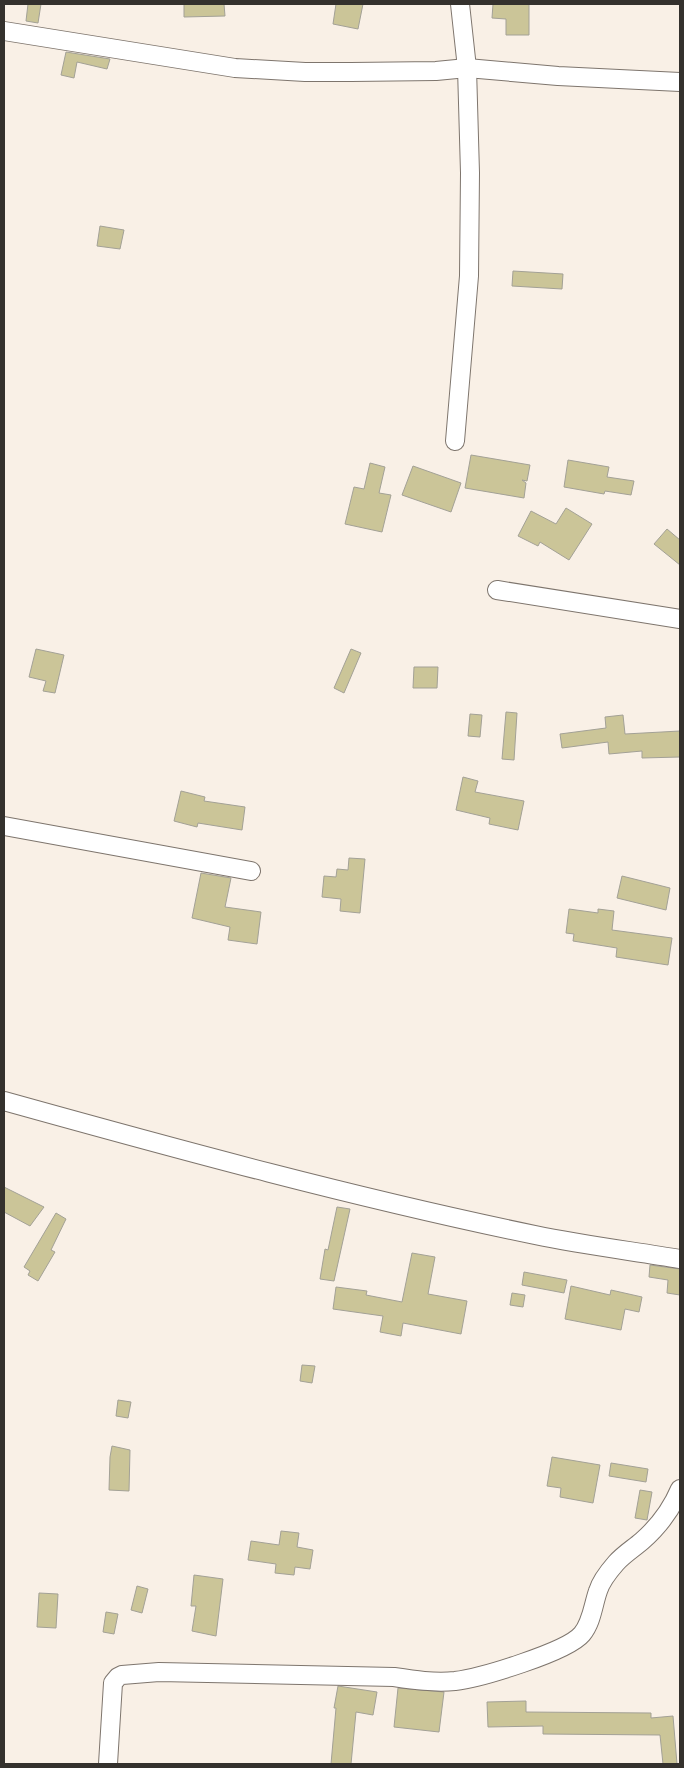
<svg xmlns="http://www.w3.org/2000/svg" width="684" height="1768" font-family="'Space Grotesk',sans-serif">
	<style>
		.building { fill: #cbc598; stroke: #a3a196 }
		.lines { fill: none; stroke-linecap: round; stroke-linejoin: round }
		.minor-casing { stroke: #7e756d; stroke-width: 20 }
		.minor { stroke: #fff; stroke-width: 18 }
	</style>
	<rect width="100%" height="100%" fill="#f9f0e6"/>
	<g class="building">
		<path d="M 28,4 L 41,4 L 38,23 L 26,21 Z"/>
		<path d="M 184,4 L 224,4 L 225,16 L 184,17 Z"/>
		<path d="M 336,4 L 363,4 L 358,29 L 333,24 Z"/>
		<path d="M 493,4 L 529,4 L 529,35 L 506,35 L 506,19 L 492,18 Z"/>
		<path d="M 66,52 L 110,59 L 107,69 L 77,62 L 74,78 L 61,75 Z"/>
		<path d="M 100,226 L 124,230 L 120,249 L 97,246 Z"/>
		<path d="M 513,271 L 563,274 L 562,289 L 512,286 Z"/>
		<path d="M 471,455 L 530,465 L 527,481 L 522,480 L 526,483 L 524,498 L 465,488 Z"/>
		<path d="M 568,460 L 609,467 L 607,477 L 634,481 L 631,495 L 605,491 L 604,494 L 564,487 Z"/>
		<path d="M 370,463 L 385,467 L 379,493 L 391,495 L 382,532 L 345,524 L 354,487 L 364,489 Z"/>
		<path d="M 413,466 L 461,483 L 451,512 L 402,495 Z"/>
		<path d="M 566,508 L 592,524 L 569,560 L 540,542 L 538,546 L 518,536 L 531,511 L 556,524 Z"/>
		<path d="M 667,529 L 680,540 L 680,565 L 654,544 Z"/>
		<path d="M 36,649 L 64,655 L 55,693 L 43,691 L 46,681 L 29,677 Z"/>
		<path d="M 351,649 L 361,653 L 344,693 L 334,688 Z"/>
		<path d="M 414,667 L 438,667 L 437,688 L 413,688 Z"/>
		<path d="M 506,712 L 517,713 L 514,760 L 502,759 Z"/>
		<path d="M 470,714 L 482,715 L 480,737 L 468,736 Z"/>
		<path d="M 623,715 L 625,734 L 680,731 L 680,757 L 642,758 L 642,751 L 609,754 L 608,742 L 562,748 L 560,734 L 606,728 L 605,717 Z"/>
		<path d="M 463,777 L 478,781 L 475,792 L 524,801 L 518,830 L 489,824 L 490,818 L 456,810 Z"/>
		<path d="M 181,791 L 205,797 L 204,801 L 245,807 L 242,830 L 198,823 L 197,827 L 174,821 Z"/>
		<path d="M 349,858 L 365,859 L 360,913 L 340,911 L 341,899 L 322,897 L 324,876 L 336,877 L 337,869 L 348,870 Z"/>
		<path d="M 201,873 L 231,878 L 225,907 L 261,912 L 257,944 L 228,940 L 230,927 L 192,918 Z"/>
		<path d="M 622,876 L 670,888 L 666,910 L 617,898 Z"/>
		<path d="M 569,909 L 598,913 L 598,909 L 614,911 L 612,930 L 672,938 L 668,965 L 616,957 L 617,948 L 573,941 L 574,934 L 566,933 Z"/>
		<path d="M 4,1187 L 44,1207 L 30,1226 L 4,1212 Z"/>
		<path d="M 337,1207 L 350,1209 L 334,1281 L 320,1279 L 325,1249 L 328,1250 Z"/>
		<path d="M 56,1213 L 66,1219 L 51,1250 L 55,1252 L 38,1281 L 28,1275 L 30,1271 L 24,1267 Z"/>
		<path d="M 412,1253 L 435,1257 L 428,1294 L 467,1301 L 461,1334 L 403,1323 L 401,1336 L 380,1332 L 383,1316 L 333,1309 L 336,1287 L 367,1291 L 366,1295 L 402,1302 Z"/>
		<path d="M 650,1265 L 680,1269 L 680,1295 L 667,1293 L 668,1280 L 649,1277 Z"/>
		<path d="M 524,1272 L 567,1280 L 564,1293 L 522,1285 Z"/>
		<path d="M 571,1286 L 610,1295 L 611,1290 L 642,1297 L 639,1312 L 625,1309 L 621,1330 L 565,1319 Z"/>
		<path d="M 512,1293 L 525,1295 L 523,1307 L 510,1305 Z"/>
		<path d="M 302,1365 L 315,1366 L 312,1383 L 300,1381 Z"/>
		<path d="M 118,1400 L 131,1402 L 128,1418 L 116,1416 Z"/>
		<path d="M 112,1446 L 130,1450 L 129,1491 L 109,1490 L 110,1457 Z"/>
		<path d="M 552,1457 L 600,1465 L 593,1503 L 560,1497 L 561,1488 L 547,1486 Z"/>
		<path d="M 611,1463 L 648,1469 L 646,1482 L 609,1476 Z"/>
		<path d="M 640,1490 L 652,1492 L 647,1520 L 635,1518 Z"/>
		<path d="M 281,1531 L 299,1533 L 297,1547 L 313,1550 L 310,1569 L 295,1567 L 294,1575 L 275,1573 L 276,1564 L 248,1560 L 251,1541 L 279,1545 Z"/>
		<path d="M 194,1575 L 223,1579 L 216,1636 L 192,1631 L 196,1606 L 191,1606 Z"/>
		<path d="M 137,1586 L 148,1589 L 142,1613 L 131,1610 Z"/>
		<path d="M 39,1593 L 58,1594 L 56,1628 L 37,1627 Z"/>
		<path d="M 106,1612 L 118,1614 L 114,1634 L 103,1632 Z"/>
		<path d="M 338,1686 L 377,1692 L 373,1715 L 356,1712 L 351,1764 L 331,1764 L 336,1708 L 334,1708 Z"/>
		<path d="M 398,1688 L 444,1692 L 439,1732 L 394,1727 Z"/>
		<path d="M 526,1701 L 526,1712 L 651,1713 L 651,1718 L 673,1716 L 677,1764 L 663,1764 L 660,1735 L 543,1734 L 543,1726 L 488,1727 L 487,1702 Z"/>
	</g>
	<g class="lines">
		<defs>
			<g id="minor">
				<path d="M 4,31 L 235,68 L 305,72 L 351,72 L 436,71 L 467,68 L 558,76 L 680,82"/>
				<path d="M 455,441 L 469,276 L 470,173 L 467,68 L 460,4"/>
				<path d="M 497,590 L 680,619"/>
				<path d="M 4,826 L 251,871"/>
				<path d="M 4,1101 C 180,1150 356,1198 535,1235 C 583,1245 632,1251 680,1259"/>
				<path d="M 108,1764 L 113,1683 L 118,1677 L 122,1675 L 159,1672 L 394,1677 C 414,1680 434,1683 455,1681 C 480,1678 567,1652 582,1634 C 592,1622 593,1605 598,1591 C 601,1581 609,1571 616,1563 C 624,1554 634,1548 642,1541 C 658,1527 672,1508 680,1489"/>
			</g>
		</defs>
		<use href="#minor" class="minor-casing"/>
		<use href="#minor" class="minor"/>
	</g>
	<rect width="684" height="1768" fill="none" stroke="#34312d" stroke-width="10"/>
</svg>
